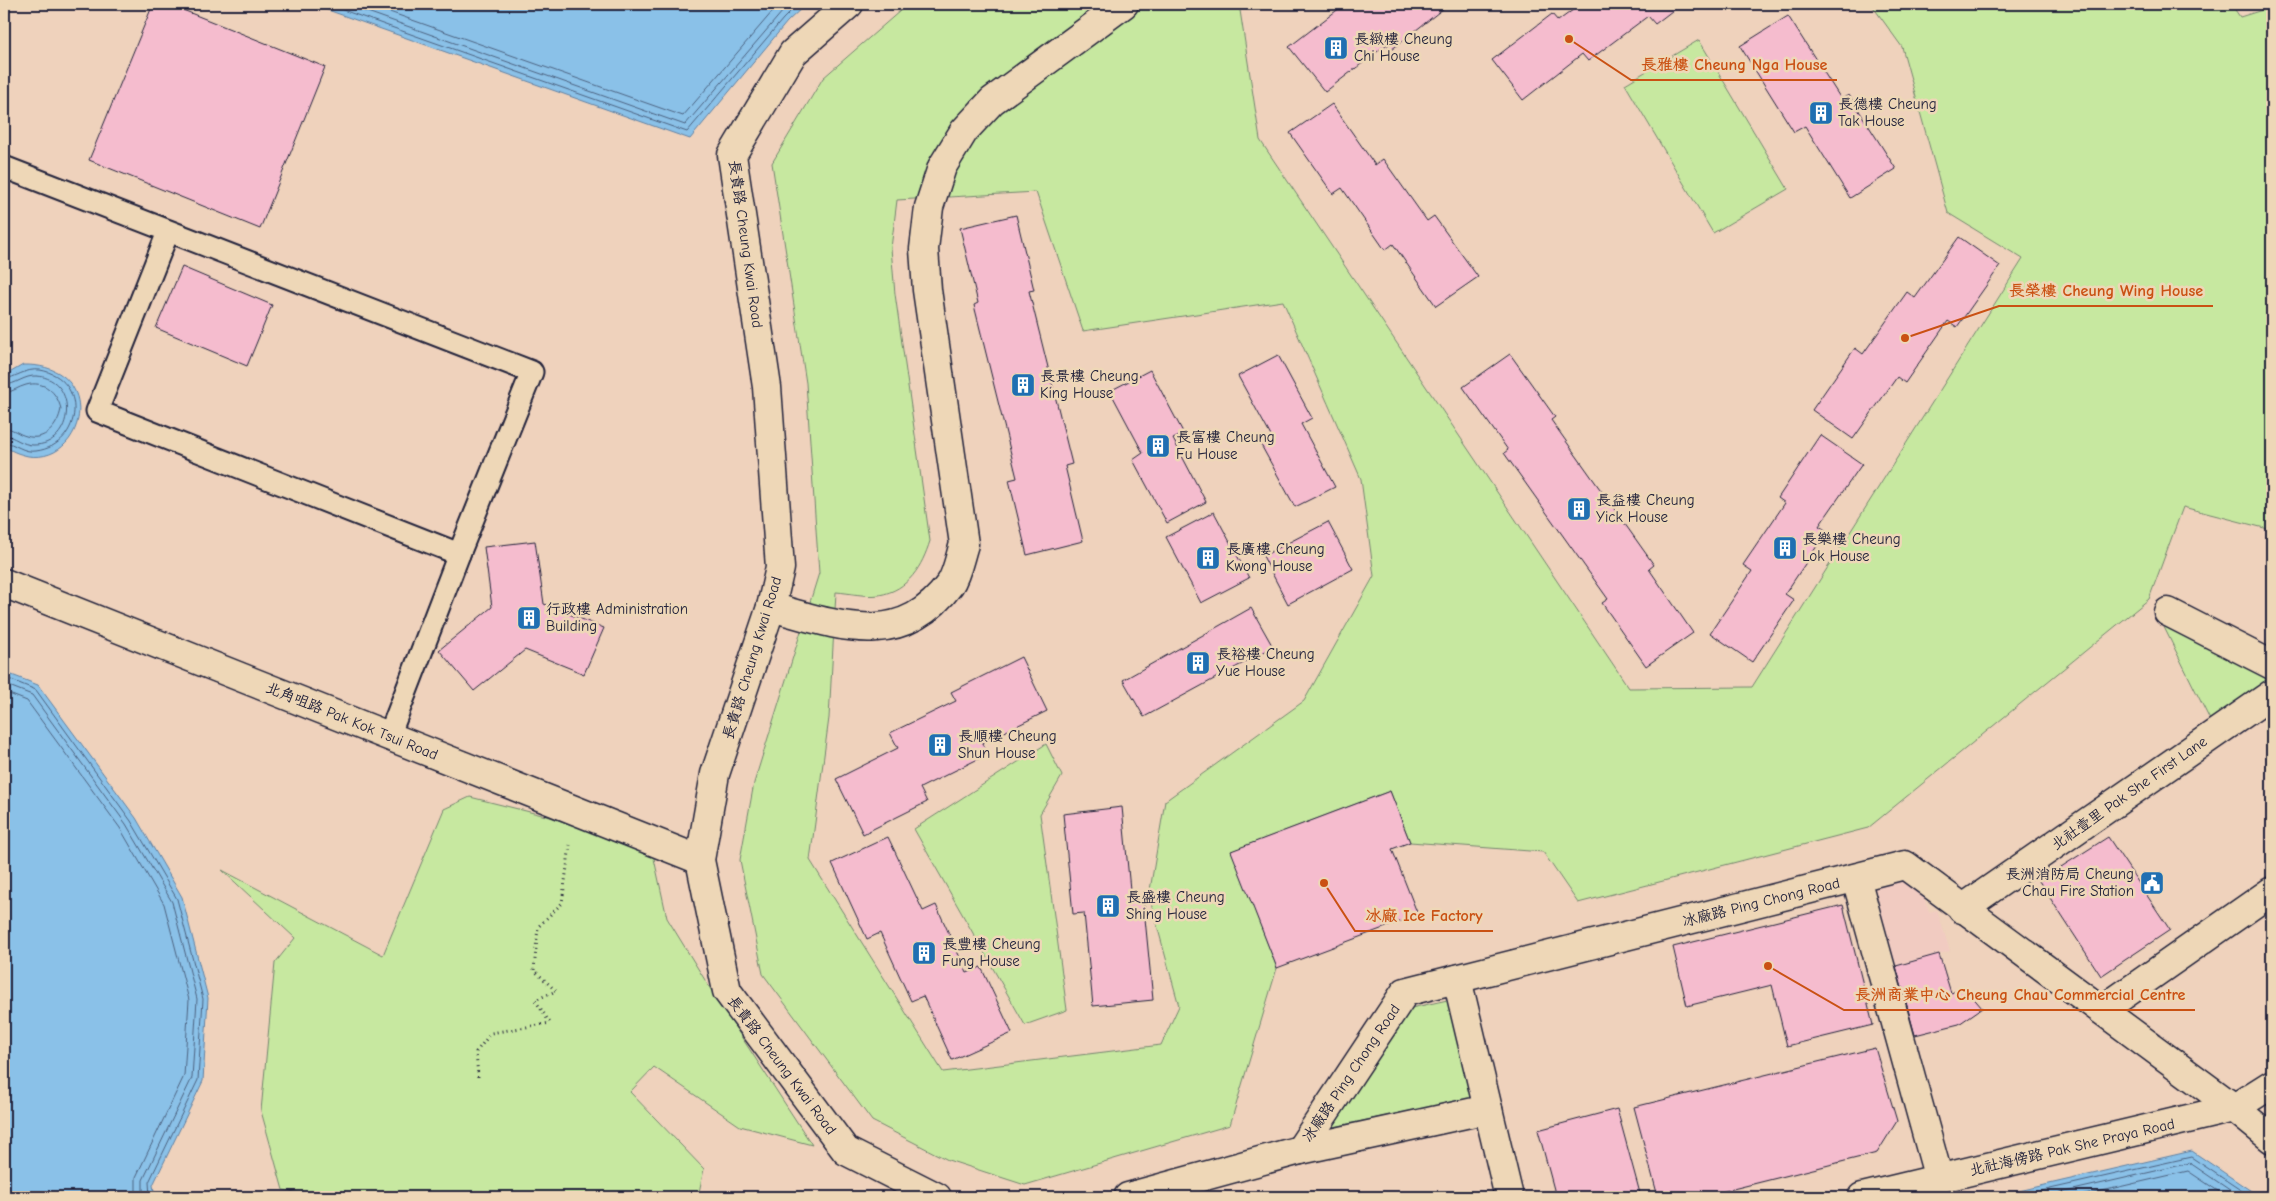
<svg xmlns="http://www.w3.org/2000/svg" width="2276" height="1201" font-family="'Comic Neue','LXGW WenKai TC',sans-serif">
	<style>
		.built { fill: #f1cbc1 }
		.green { fill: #c7e8a0; stroke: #74856e; fill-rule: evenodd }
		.water { fill: #8ac1e8; stroke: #6081a3 }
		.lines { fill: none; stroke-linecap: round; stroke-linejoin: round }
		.shore { stroke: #4c6280; stroke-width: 1 }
		.building { fill: #f5bcce; stroke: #22223b }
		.service-casing { stroke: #22223b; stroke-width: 25 }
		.pedestrian-casing { stroke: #22223b; stroke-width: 31 }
		.minor-casing { stroke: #22223b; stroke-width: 31 }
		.path { stroke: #22223b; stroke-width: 3; stroke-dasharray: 1 4; stroke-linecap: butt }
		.service { stroke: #eed7b7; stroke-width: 21 }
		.pedestrian { stroke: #eed7b7; stroke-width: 28 }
		.minor { stroke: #eed7b7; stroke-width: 28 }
		.labels { text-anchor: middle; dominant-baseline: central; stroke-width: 5; stroke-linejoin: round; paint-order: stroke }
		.poi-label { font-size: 15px; fill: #22223b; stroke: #eed7b7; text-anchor: start }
		.street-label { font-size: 15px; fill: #22223b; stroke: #eed7b7 }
		.leader { fill: none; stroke: #ca5113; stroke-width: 2 }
		.callout-dot { fill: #ca5113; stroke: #eed7b7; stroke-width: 2 }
		.callout-label { font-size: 16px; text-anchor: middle; font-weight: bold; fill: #ca5113; stroke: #eed7b7; stroke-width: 5; stroke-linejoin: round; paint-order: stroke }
	</style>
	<rect width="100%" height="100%" fill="#efd2bc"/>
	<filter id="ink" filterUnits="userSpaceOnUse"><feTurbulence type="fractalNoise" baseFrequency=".02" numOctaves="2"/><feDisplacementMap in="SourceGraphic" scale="10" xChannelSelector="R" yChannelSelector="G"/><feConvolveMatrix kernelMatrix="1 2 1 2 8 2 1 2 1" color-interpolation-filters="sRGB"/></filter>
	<g filter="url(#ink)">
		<path class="built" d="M 1902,875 L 1922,891 L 1929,912 L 1937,910 L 1950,951 L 1896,966 L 1874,884 Z"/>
		<g class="green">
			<path d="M 908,4 L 1239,4 L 1260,140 L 1629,688 L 1752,687 L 2023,259 L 1948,213 L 1902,47 L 1871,4 L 2231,4 L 2240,17 L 2272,7 L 2272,530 L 2183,507 L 2149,599 L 1868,828 L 1578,903 L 1543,852 L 1410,842 L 1390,791 L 1232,851 L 1277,968 L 1230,1125 L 1025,1185 L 948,1160 L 872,1121 L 763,974 L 740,860 L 754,783 L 819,573 L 806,383 L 772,163 L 823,78 ZM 1036,192 L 1083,331 L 1283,301 L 1361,479 L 1374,576 L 1304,701 L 1165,801 L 1149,896 L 1179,1006 L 1161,1045 L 943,1072 L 810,860 L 829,718 L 836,592 C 850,593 866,597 879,595 C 909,590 922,566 930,541 L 895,294 L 891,248 L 897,200 Z"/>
			<path d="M 1699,40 L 1788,189 L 1713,233 L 1625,84 Z"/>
			<path d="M 2159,617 L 2272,678 L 2272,682 L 2212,724 Z"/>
			<path d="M 1046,744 L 1062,776 L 1040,814 L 1067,1010 L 1025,1025 L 914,829 Z"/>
			<path d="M 470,797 L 550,817 L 653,854 L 667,918 L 716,998 L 812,1145 L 740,1126 L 654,1067 L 630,1092 L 704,1169 L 698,1197 L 327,1197 L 283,1190 L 261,1111 L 275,963 L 295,938 L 222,870 L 383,955 L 444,809 Z"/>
			<path d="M 1452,999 L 1473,1098 L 1329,1128 L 1411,1008 Z"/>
		</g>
		<g class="water">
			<path d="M 311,4 L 806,4 L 787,22 L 690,139 Z"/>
			<path d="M 23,365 C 106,363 87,465 28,456 C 19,454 10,451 4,445 L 4,376 Z"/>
			<path d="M 4,672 L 38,685 L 136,818 L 182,897 L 208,998 L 203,1081 L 153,1185 L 155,1197 L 4,1197 Z"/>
			<path d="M 2192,1151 L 2260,1197 L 1993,1197 Z"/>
		</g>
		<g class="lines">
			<g class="shore">
				<path d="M 326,4 L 687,132 L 783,19 L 798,4"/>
				<path d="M 345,4 L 685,125 L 789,4"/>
				<path d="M 367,4 L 683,116 L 779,4"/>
				<path d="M 4,379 C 16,378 25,368 40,370 C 88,378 84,445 36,451 C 23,453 15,443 4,442"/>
				<path d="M 4,385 C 16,385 24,375 37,376 C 79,379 75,446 33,445 C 22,445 14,436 4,435"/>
				<path d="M 4,393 C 13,392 18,387 26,385 C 44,380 57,392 61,409 C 58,426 45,442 26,436 C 18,434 13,428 4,428"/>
				<path d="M 4,677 L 36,690 L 131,821 L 177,899 L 203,999 L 198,1080 L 149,1182 L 150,1197"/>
				<path d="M 4,684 L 32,695 L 126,824 L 172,902 L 197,999 L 192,1078 L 143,1180 L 143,1197"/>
				<path d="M 4,692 L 27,701 L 120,828 L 164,904 L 189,1000 L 184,1076 L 136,1177 L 136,1197"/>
				<path d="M 2015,1197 L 2191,1157 L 2251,1197"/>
				<path d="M 2043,1197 L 2190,1163 L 2240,1197"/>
				<path d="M 2076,1197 L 2188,1171 L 2227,1197"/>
			</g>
		</g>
		<g class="building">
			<path d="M 153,4 L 168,4 L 325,67 L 260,229 L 89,160 Z"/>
			<path d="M 1345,4 L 1355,6 L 1449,4 L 1391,50 L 1387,44 L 1325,92 L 1289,47 Z"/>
			<path d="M 1581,4 L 1681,4 L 1655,24 L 1648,16 L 1588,61 L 1582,54 L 1523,100 L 1492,60 L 1552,14 L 1558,21 Z"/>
			<path d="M 1788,16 L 1841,99 L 1849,95 L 1896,169 L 1850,198 L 1805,126 L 1794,132 L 1740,46 Z"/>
			<path d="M 1332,104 L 1375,165 L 1383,159 L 1427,221 L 1434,216 L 1478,277 L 1436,306 L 1393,244 L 1385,250 L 1342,188 L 1333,194 L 1290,133 Z"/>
			<path d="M 1016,215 L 1034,290 L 1029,291 L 1072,464 L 1065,466 L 1083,541 L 1027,555 L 1009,480 L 1017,478 L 974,305 L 978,303 L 960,228 Z"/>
			<path d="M 1959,237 L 2000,266 L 1957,327 L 1948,321 L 1905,383 L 1897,377 L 1853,439 L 1812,410 L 1855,348 L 1863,354 L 1907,292 L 1915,298 Z"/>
			<path d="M 182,267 L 272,305 L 247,366 L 156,328 Z"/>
			<path d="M 1510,354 L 1555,417 L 1551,420 L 1654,565 L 1649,569 L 1693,633 L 1646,666 L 1602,603 L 1608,599 L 1504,453 L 1508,450 L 1463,387 Z"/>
			<path d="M 1278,355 L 1312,418 L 1301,424 L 1335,487 L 1295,507 L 1261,445 L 1272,438 L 1238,376 Z"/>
			<path d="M 1150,370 L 1184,434 L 1173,439 L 1206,502 L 1167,523 L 1133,460 L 1143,453 L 1110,391 Z"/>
			<path d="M 1820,435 L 1862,464 L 1819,526 L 1827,531 L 1785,594 L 1794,600 L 1752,662 L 1710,633 L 1752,571 L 1743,565 L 1785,503 L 1778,498 Z"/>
			<path d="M 1214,512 L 1249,578 L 1201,603 L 1166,537 Z"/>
			<path d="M 1328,522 L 1353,569 L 1288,604 L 1263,556 Z"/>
			<path d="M 535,541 L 544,604 L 604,628 L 584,674 L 525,650 L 474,691 L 439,650 L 492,607 L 484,547 Z"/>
			<path d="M 1251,608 L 1273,647 L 1144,717 L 1123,680 Z"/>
			<path d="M 1021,657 L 1047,711 L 982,743 L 988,754 L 920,788 L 927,802 L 863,834 L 836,779 L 898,748 L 890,733 L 956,701 L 951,692 Z"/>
			<path d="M 1390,791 L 1410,842 L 1392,849 L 1418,915 L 1277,968 L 1231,851 Z"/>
			<path d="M 1122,807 L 1131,900 L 1143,898 L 1153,1000 L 1093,1006 L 1084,913 L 1073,914 L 1063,814 Z"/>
			<path d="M 888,837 L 923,911 L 936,905 L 967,973 L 981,967 L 1012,1033 L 952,1060 L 923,996 L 911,1001 L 880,933 L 867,939 L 832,863 Z"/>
			<path d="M 2108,837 L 2170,930 L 2101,976 L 2039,881 Z"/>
			<path d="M 1843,905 L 1873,1025 L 1787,1046 L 1772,985 L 1687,1006 L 1673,947 Z"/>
			<path d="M 1939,954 L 1951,993 L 1965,988 L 1982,1008 L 1959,1024 L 1915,1035 L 1896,966 Z"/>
			<path d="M 1875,1048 L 1897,1121 L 1877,1153 L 1701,1197 L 1658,1197 L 1634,1107 Z"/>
			<path d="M 1617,1109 L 1641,1197 L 1556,1197 L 1538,1130 Z"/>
		</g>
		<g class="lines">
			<defs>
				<g id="service">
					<path d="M 4,167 L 532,372 L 459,554 L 97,411 L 168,232"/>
					<path d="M 389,736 L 459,554"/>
				</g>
				<path id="pedestrian" d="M 2102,1010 L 2272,891"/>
				<g id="minor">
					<path d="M 849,4 L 793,53 L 732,155 L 767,387 L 780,568 L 771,607 L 715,774 L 700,860 L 727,991 L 846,1151 L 937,1197"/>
					<path d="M 4,583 L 700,860"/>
					<path d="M 771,607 C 837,625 901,651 950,584 C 957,574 960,556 964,544 L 927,290 L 924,249 L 929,207 L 942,167 L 964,131 L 992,101 L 1124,4"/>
					<path d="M 2168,612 L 2272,665"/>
					<path d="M 1856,878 L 1939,1179"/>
					<path d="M 1962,909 L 2272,694"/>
					<path d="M 1457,979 L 1509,1197"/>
					<path d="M 1300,1150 L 1405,992 L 1905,865 L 2234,1108 L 2272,1084"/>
					<path d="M 1128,1197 L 1300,1150 L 1488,1109"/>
					<path d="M 1862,1197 L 2234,1108 L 2272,1139"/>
				</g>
			</defs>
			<use href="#service" class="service-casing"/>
			<use href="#pedestrian" class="pedestrian-casing"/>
			<use href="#minor" class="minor-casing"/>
			<path class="path" d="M 478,1077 L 476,1052 L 491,1033 L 550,1023 L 535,1000 L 556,991 L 534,970 L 538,927 L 562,903 L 570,845"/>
			<use href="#service" class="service"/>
			<use href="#pedestrian" class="pedestrian"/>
			<use href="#minor" class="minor"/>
		</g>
	</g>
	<defs>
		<symbol id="building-square" viewBox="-11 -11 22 22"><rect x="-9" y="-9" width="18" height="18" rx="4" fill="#1f6fb2" stroke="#eed7b7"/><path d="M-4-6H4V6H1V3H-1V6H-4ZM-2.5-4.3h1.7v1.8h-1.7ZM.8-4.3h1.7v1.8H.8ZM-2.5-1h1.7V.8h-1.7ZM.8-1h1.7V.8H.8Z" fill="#fff"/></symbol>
		<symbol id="civic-square" viewBox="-11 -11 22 22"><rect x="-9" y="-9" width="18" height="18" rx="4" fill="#1f6fb2" stroke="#eed7b7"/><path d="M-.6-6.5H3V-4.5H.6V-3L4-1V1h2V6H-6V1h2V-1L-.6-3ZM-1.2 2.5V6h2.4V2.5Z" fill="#fff"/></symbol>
	</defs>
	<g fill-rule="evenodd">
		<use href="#building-square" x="1322" y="34" width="28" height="28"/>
		<use href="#building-square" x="1807" y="99" width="28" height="28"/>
		<use href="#building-square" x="1009" y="371" width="28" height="28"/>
		<use href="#building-square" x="1144" y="432" width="28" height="28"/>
		<use href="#building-square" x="1565" y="495" width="28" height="28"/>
		<use href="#building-square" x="1771" y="534" width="28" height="28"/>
		<use href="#building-square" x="1194" y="544" width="28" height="28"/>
		<use href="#building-square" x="515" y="604" width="28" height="28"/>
		<use href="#building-square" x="1184" y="649" width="28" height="28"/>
		<use href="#building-square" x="926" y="731" width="28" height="28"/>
		<use href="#civic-square" x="2138" y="869" width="28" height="28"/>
		<use href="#building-square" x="1094" y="892" width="28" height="28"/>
		<use href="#building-square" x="910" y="939" width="28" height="28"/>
	</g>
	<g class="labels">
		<g class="poi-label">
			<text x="1354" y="39">長緻樓 Cheung<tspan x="1354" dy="17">Chi House</tspan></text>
			<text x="1838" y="104">長德樓 Cheung<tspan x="1838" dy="17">Tak House</tspan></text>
			<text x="1040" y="376">長景樓 Cheung<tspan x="1040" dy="17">King House</tspan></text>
			<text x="1176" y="437">長富樓 Cheung<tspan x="1176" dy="17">Fu House</tspan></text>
			<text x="1596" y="500">長益樓 Cheung<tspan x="1596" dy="17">Yick House</tspan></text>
			<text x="1802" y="539">長樂樓 Cheung<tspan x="1802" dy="17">Lok House</tspan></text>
			<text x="1226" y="549">長廣樓 Cheung<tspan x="1226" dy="17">Kwong House</tspan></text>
			<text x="546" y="609">行政樓 Administration<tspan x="546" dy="17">Building</tspan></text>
			<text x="1216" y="654">長裕樓 Cheung<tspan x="1216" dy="17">Yue House</tspan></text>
			<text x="958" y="736">長順樓 Cheung<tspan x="958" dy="17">Shun House</tspan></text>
			<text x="2134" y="874" text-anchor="end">長洲消防局 Cheung<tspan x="2134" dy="17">Chau Fire Station</tspan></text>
			<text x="1126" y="897">長盛樓 Cheung<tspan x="1126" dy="17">Shing House</tspan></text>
			<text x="942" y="944">長豐樓 Cheung<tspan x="942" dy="17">Fung House</tspan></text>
		</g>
		<g class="street-label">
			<text transform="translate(746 244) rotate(82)">長貴路 Cheung Kwai Road</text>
			<text transform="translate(752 658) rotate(-73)">長貴路 Cheung Kwai Road</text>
			<text transform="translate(352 721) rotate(22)">北角咀路 Pak Kok Tsui Road</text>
			<text transform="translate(2129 793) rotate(-35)">北社壹里 Pak She First Lane</text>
			<text transform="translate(1761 902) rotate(-14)">冰廠路 Ping Chong Road</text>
			<text transform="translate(782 1065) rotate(53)">長貴路 Cheung Kwai Road</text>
			<text transform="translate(1351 1073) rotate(-56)">冰廠路 Ping Chong Road</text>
			<text transform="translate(2072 1147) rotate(-13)">北社海傍路 Pak She Praya Road</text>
		</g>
	</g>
	<path class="leader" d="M1569 39L1631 80H1837M1905 338L1999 306H2213M1324 883L1355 931H1493M1768 966L1844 1010H2195"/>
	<g class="callout-dot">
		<circle cx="1569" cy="39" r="5"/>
		<circle cx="1905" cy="338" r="5"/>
		<circle cx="1324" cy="883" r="5"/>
		<circle cx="1768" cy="966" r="5"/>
	</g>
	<g class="callout-label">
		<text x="1734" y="70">長雅樓 Cheung Nga House</text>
		<text x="2106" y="296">長榮樓 Cheung Wing House</text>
		<text x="1424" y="921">冰廠 Ice Factory</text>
		<text x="2020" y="1000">長洲商業中心 Cheung Chau Commercial Centre</text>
	</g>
	<rect width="2276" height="1201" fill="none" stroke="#eed7b7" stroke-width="20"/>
	<rect x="10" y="10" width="2256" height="1181" fill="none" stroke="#22223b" stroke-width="2" filter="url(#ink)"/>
</svg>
